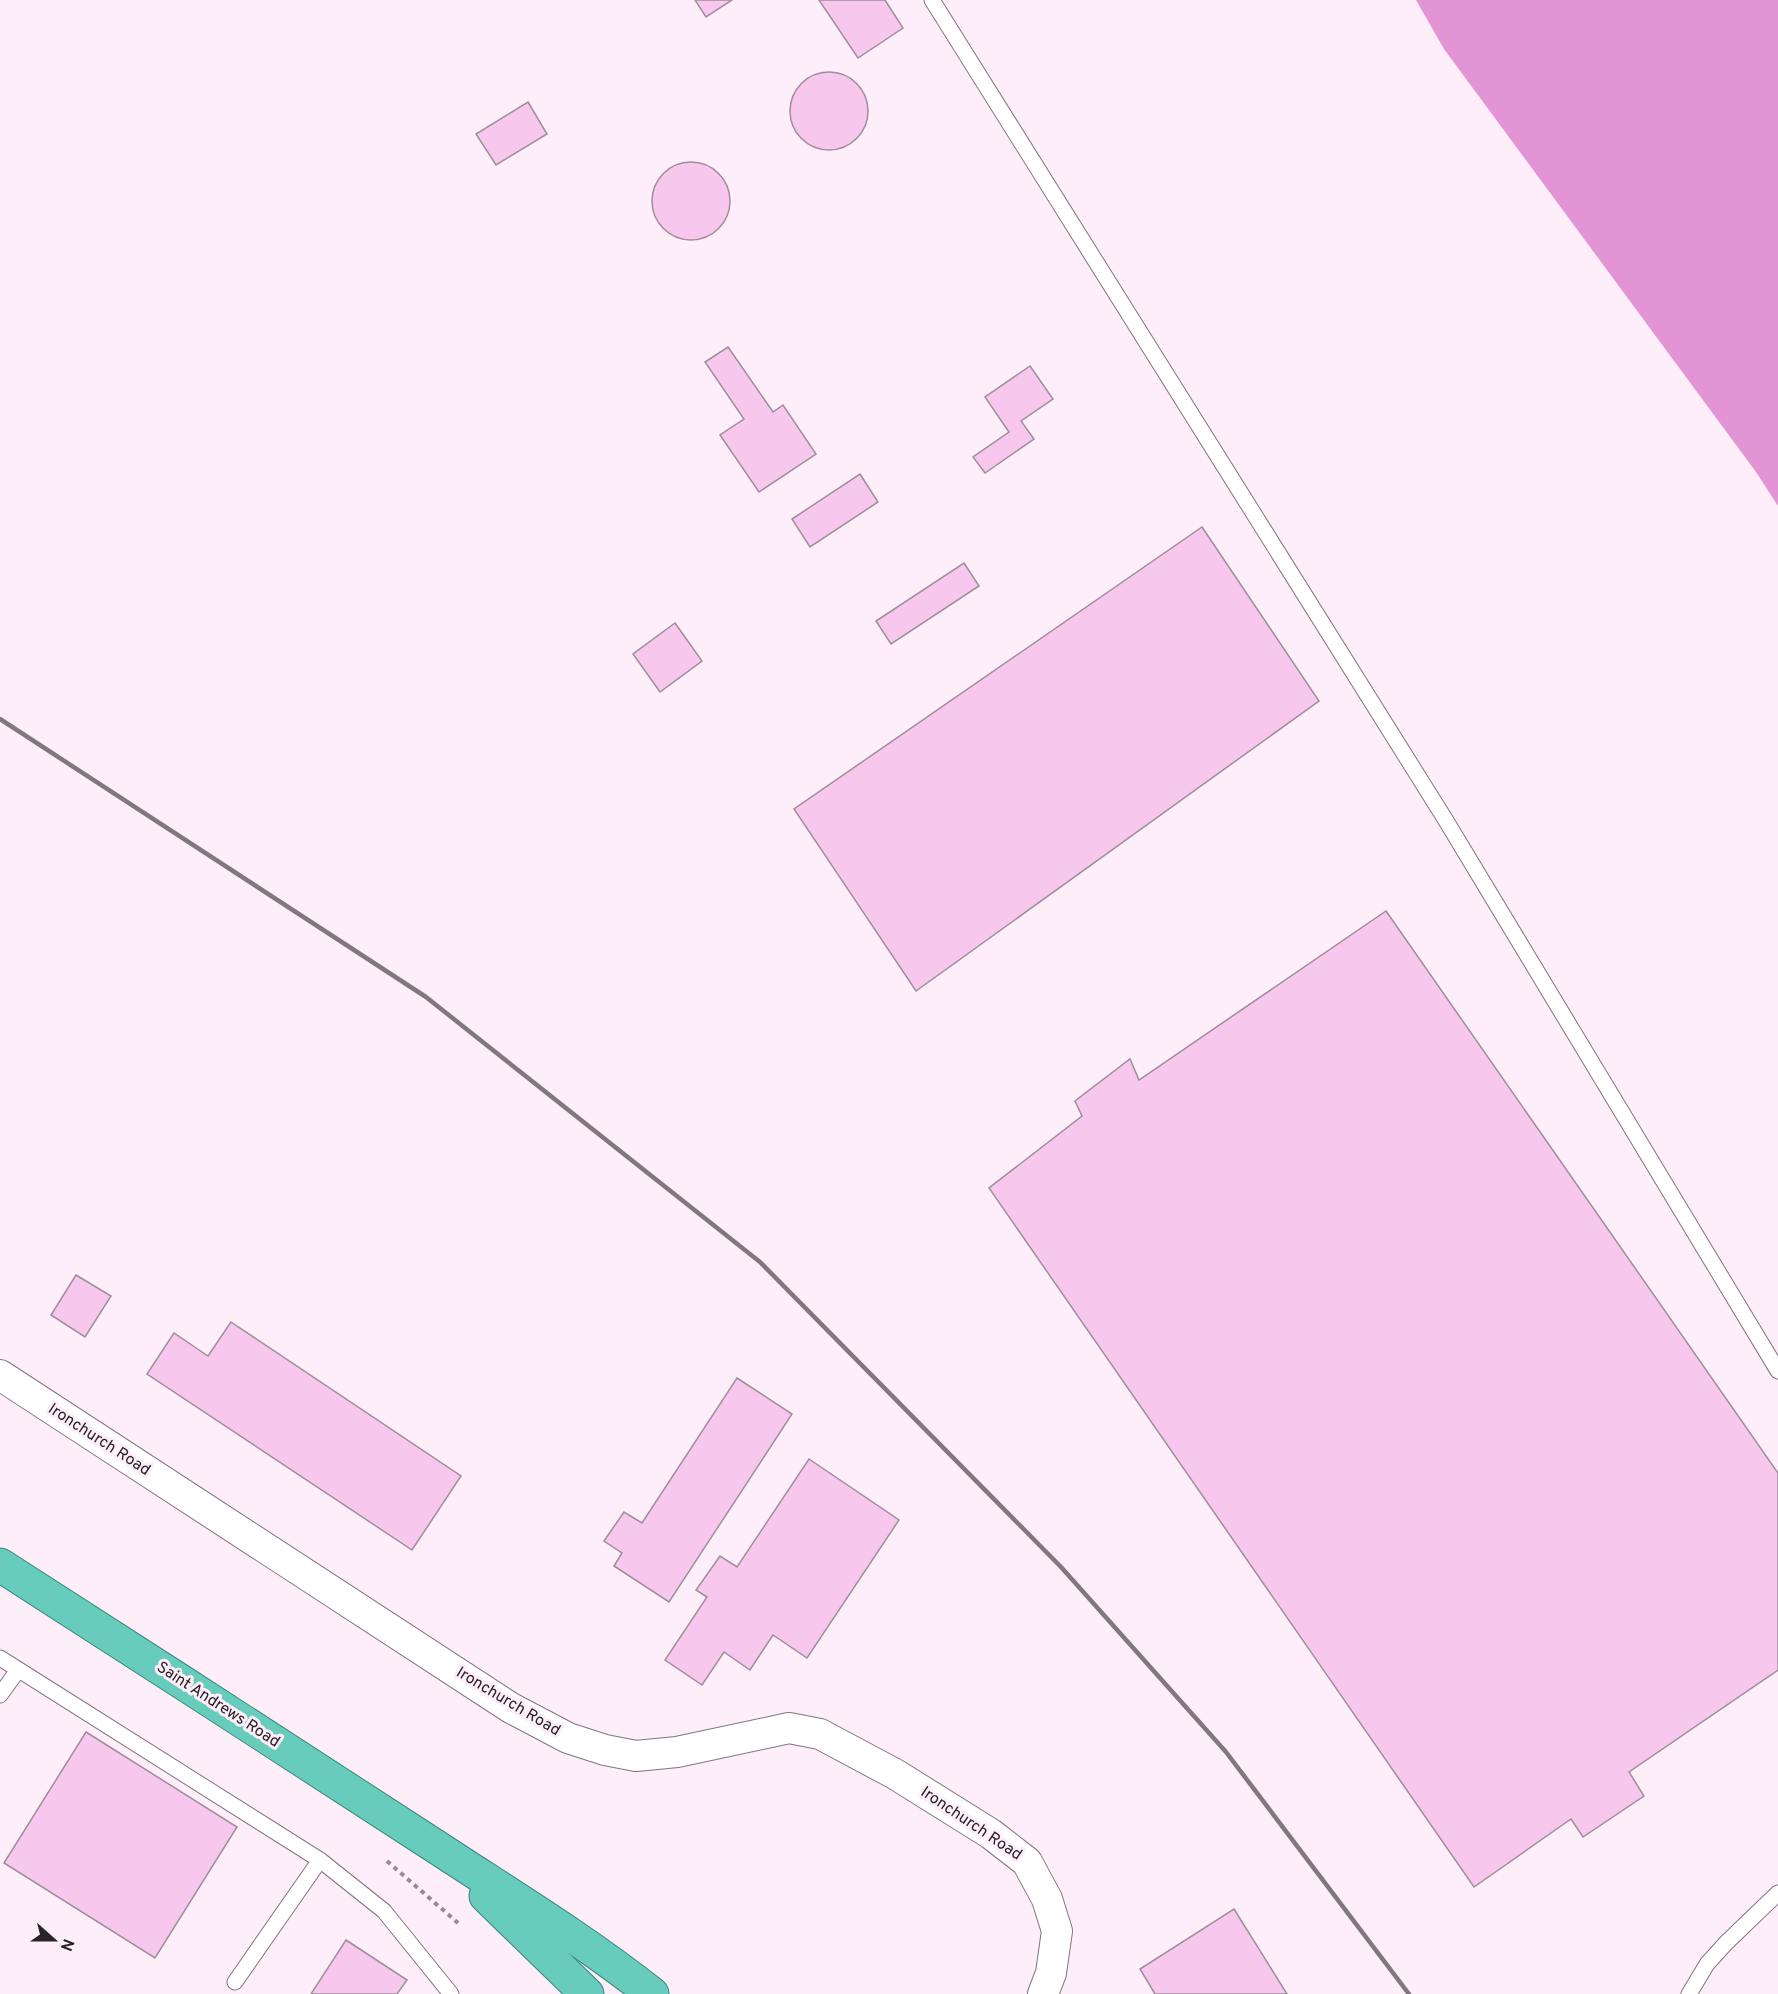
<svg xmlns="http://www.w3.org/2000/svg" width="1778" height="1994" font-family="Overpass,sans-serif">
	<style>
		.water { fill: #e394d4 }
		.building { fill: #f8c7ed; stroke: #9d8f99; stroke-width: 1.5 }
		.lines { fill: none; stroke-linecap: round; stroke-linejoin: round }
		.service-casing { stroke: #82757f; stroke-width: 17 }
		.minor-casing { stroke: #82757f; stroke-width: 32 }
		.trunk-casing { stroke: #39887d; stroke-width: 35 }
		.path { stroke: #968b93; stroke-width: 4; stroke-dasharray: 4.5 4.5; stroke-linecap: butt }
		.service { stroke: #fff; stroke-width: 15 }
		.minor { stroke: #fff; stroke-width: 30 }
		.trunk { stroke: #67ccbc; stroke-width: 33 }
		.rail { stroke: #81787f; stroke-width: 4.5 }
		.labels { text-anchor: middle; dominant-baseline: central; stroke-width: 6; stroke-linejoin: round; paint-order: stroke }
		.street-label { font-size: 16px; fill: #292327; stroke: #fdeefa }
	</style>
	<rect width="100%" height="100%" fill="#fdeefa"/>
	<path class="water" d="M 1416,0 L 1778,0 L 1778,506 L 1756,472 L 1444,49 Z"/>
	<g class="building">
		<path d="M 695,0 L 732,0 L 706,17 Z"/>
		<path d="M 819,0 L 885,0 L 903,28 L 858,58 Z"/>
		<circle cx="829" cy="111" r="39"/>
		<path d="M 528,102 L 547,134 L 496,165 L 476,134 Z"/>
		<circle cx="691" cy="201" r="39"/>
		<path d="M 728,347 L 773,412 L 783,405 L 816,454 L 759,492 L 720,435 L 744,419 L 705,362 Z"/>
		<path d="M 1030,366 L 1053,399 L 1021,421 L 1034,439 L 985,473 L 973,457 L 1009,432 L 985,397 Z"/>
		<path d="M 860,474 L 878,502 L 810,547 L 792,519 Z"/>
		<path d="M 1202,527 L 1319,701 L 916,991 L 794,809 Z"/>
		<path d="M 964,563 L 979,586 L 891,644 L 876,621 Z"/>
		<path d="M 675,623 L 702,661 L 660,692 L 633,654 Z"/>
		<path d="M 1386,911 L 1778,1473 L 1778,1670 L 1629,1772 L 1644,1796 L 1583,1837 L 1571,1819 L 1474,1887 L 989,1188 L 1082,1116 L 1075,1101 L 1130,1059 L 1139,1080 Z"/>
		<path d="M 76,1275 L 111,1296 L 85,1337 L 51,1315 Z"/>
		<path d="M 231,1322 L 461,1476 L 412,1550 L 147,1374 L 174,1333 L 208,1356 Z"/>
		<path d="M 737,1378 L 792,1414 L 669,1602 L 614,1566 L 622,1553 L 604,1541 L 624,1512 L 642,1523 Z"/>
		<path d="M 809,1459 L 899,1520 L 807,1658 L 773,1635 L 750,1670 L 724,1652 L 702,1685 L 665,1660 L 707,1597 L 696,1590 L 720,1556 L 737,1567 Z"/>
		<path d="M 86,1732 L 237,1827 L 155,1958 L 4,1863 Z"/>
		<path d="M 1234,1909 L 1287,1994 L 1155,1994 L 1140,1969 Z"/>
		<path d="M 346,1940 L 407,1980 L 397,1994 L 311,1994 Z"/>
	</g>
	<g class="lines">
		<defs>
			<g id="service">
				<path d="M 932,0 L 1445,819 L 1778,1371"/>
				<path d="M 0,1658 L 320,1860 L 384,1911 L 451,1994"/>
				<path d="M 0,1695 L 18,1670"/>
				<path d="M 235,1982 L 320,1860"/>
				<path d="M 1689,1994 L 1707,1964 L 1726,1943 L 1778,1893"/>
			</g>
			<path id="minor" d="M 0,1375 L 511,1708 L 568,1738 L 605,1750 L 636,1756 L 677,1752 L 789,1728 L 820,1734 L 895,1774 L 991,1834 L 1027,1862 L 1047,1899 L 1057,1931 L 1051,1973 L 1043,1994"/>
			<g id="trunk">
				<path d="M 0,1565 C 146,1659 293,1753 438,1848 C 511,1896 584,1940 652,1994"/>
				<path d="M 486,1896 L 587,1994"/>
			</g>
		</defs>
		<use href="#service" class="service-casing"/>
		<use href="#minor" class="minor-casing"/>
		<use href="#trunk" class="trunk-casing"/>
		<path class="path" d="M 387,1861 L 458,1923"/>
		<use href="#service" class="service"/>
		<use href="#minor" class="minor"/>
		<use href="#trunk" class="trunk"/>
		<path class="rail" d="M 0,719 L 426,997 L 760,1262 L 1061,1567 L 1226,1752 L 1409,1994"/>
	</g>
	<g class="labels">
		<g class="street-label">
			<text transform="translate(99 1440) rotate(33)">Ironchurch Road</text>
			<text transform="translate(508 1702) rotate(31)">Ironchurch Road</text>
			<text transform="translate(218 1705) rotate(33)">Saint Andrews Road</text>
			<text transform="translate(971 1824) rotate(34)">Ironchurch Road</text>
		</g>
	</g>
	<g transform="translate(54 1940) rotate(111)" stroke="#fdeefa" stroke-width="4.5" paint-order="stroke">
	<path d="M0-4.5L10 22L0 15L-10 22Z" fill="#292327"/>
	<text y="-9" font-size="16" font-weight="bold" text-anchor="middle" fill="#292327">N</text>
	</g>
</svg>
